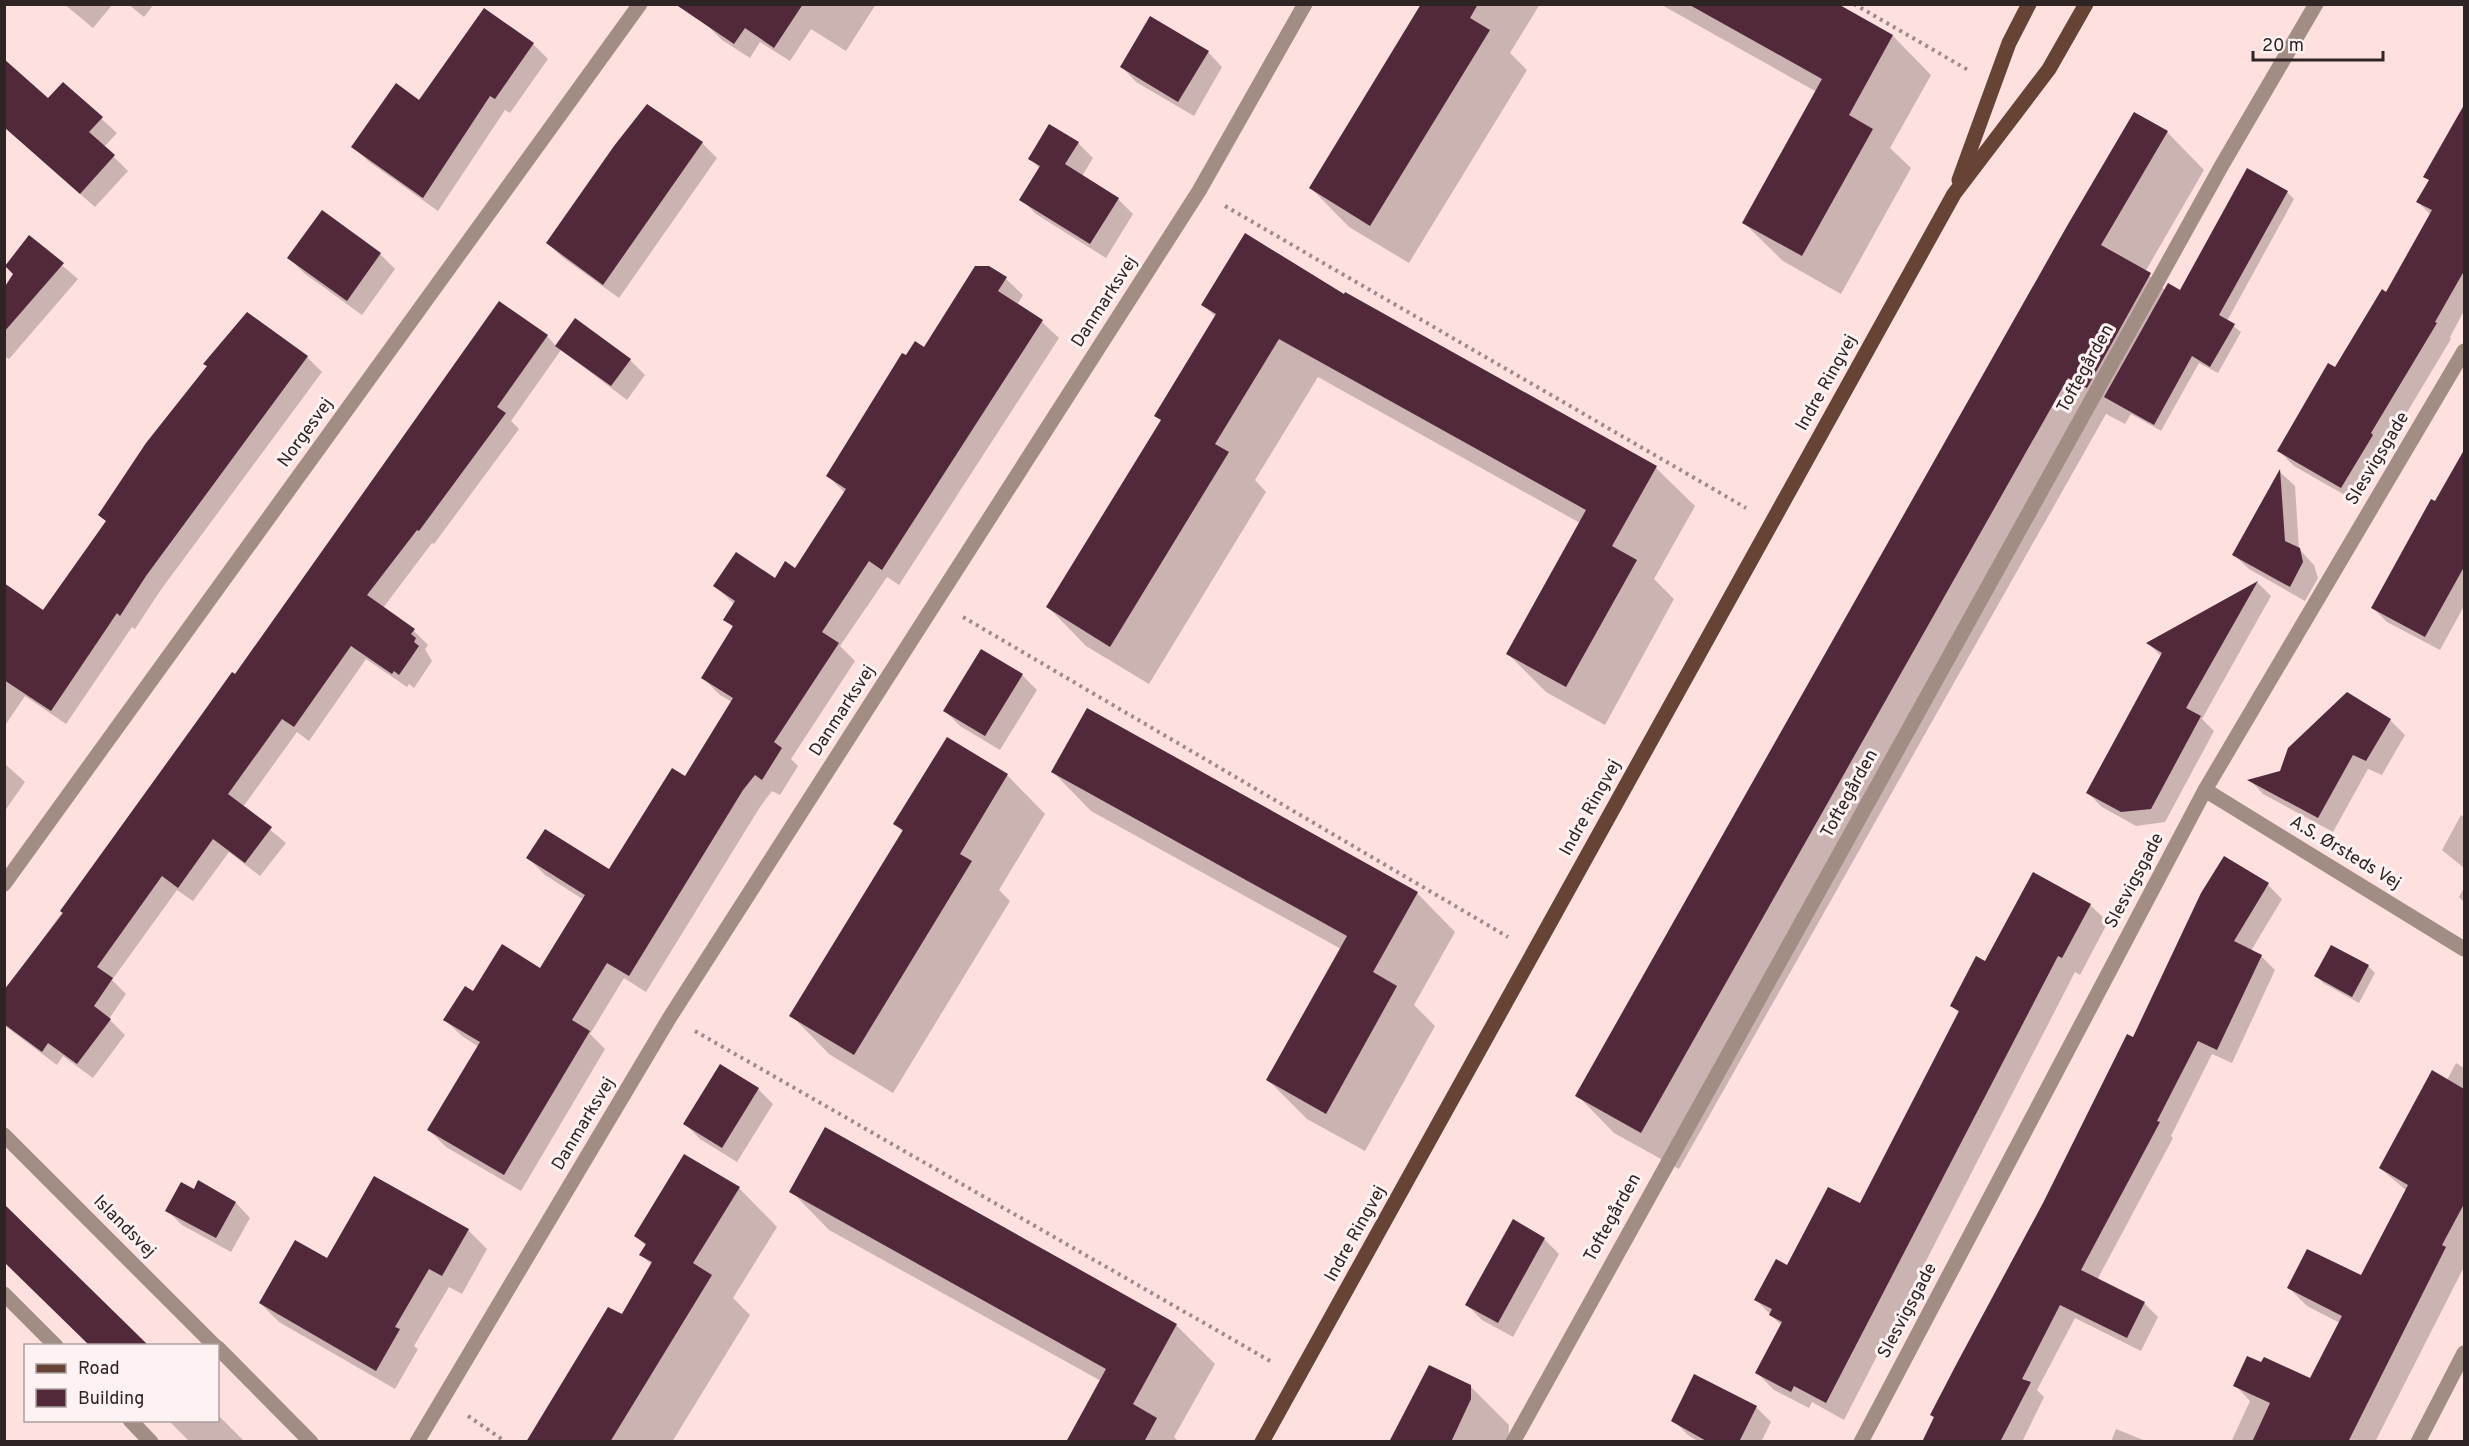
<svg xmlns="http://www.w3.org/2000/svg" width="2469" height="1446" font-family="Overpass,sans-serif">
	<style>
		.shadow { fill: #0003 }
		.building { fill: #51293b }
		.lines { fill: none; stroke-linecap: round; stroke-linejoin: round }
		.path { stroke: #9f8a89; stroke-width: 4; stroke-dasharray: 3 4.5; stroke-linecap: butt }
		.minor { stroke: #a28d84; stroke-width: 15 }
		.major { stroke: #664334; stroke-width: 15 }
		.labels { text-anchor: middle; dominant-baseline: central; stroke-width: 6; stroke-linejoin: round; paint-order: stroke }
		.street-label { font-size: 18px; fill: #2f2424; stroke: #fef2f2 }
	</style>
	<rect width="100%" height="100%" fill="#fee0df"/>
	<g class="shadow">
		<path d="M 64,4 L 113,4 L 93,28 Z"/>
		<path d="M 128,4 L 154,4 L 144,17 Z"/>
		<path d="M 721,4 L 876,4 L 846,51 L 811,29 L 790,61 L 760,42 L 750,58 L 722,40 L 707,25 Z"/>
		<path d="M 1420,4 L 1540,4 L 1510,53 L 1527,70 L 1409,263 L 1349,227 L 1311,188 L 1422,7 Z"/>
		<path d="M 1660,4 L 1835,4 L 1893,36 L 1931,75 L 1890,148 L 1911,168 L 1841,294 L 1783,261 L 1744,223 L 1817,92 Z"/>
		<path d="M 533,44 L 548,59 L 510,113 L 505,110 L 438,211 L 368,161 L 353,146 L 420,102 Z"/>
		<path d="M 1208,52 L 1222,67 L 1194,116 L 1136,82 L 1122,67 Z"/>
		<path d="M 63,84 L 117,133 L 104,147 L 128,171 L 95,207 L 4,127 L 48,100 Z"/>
		<path d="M 2167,132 L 2204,170 L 2145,272 L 2165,290 L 2180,292 L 2287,192 L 2294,199 L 2227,321 L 2241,332 L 2218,373 L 2199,363 L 2161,431 L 2131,414 L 2125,424 L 2106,414 L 1679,1169 L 1614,1133 L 1577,1095 Z"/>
		<path d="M 2446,139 L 2464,150 L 2464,311 L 2450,337 L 2451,339 L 2385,449 L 2387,451 L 2357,502 L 2294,466 L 2279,451 L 2386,294 L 2431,215 L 2418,202 L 2430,181 L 2425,176 Z"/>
		<path d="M 702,143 L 717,158 L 619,298 L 562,257 L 548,243 Z"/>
		<path d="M 1078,143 L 1093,158 L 1082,176 L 1118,199 L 1133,214 L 1106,258 L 1036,214 L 1021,199 L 1040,169 L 1030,158 Z"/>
		<path d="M 322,212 L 380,254 L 395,269 L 362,315 L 304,273 L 289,258 Z"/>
		<path d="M 29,237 L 78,279 L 9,359 L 4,356 L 4,291 L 15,274 Z"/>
		<path d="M 1006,279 L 1023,295 L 1017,305 L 1042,322 L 1059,338 L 899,585 L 887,577 L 840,646 L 855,661 L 791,759 L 798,766 L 780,795 L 772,791 L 760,807 L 646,992 L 624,978 L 590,1034 L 605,1049 L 521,1191 L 446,1147 L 429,1130 L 479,1047 L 462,1036 L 445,1020 L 474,993 L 541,970 L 584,900 L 545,875 L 528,858 L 610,871 L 686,778 L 732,702 L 720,695 L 703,678 L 734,628 L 725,619 L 735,605 L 715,586 L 775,580 L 795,570 L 845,493 L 828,476 L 907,357 L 925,349 Z"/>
		<path d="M 1344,296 L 1656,468 L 1695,506 L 1654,579 L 1674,599 L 1605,725 L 1546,692 L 1508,654 L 1580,523 L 1318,377 L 1255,480 L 1266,492 L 1149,684 L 1086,646 L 1048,607 L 1162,421 L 1156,416 L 1216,317 L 1203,305 Z"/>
		<path d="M 247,314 L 307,357 L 322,372 L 160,591 L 135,629 L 132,627 L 66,724 L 25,696 L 4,727 L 4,593 L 43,612 L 107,522 L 100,515 Z"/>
		<path d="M 575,320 L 630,360 L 645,375 L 627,400 L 561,350 L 511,421 L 519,429 L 434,544 L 432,543 L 383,608 L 414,631 L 428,645 L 425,649 L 432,661 L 414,688 L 409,684 L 407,687 L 366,659 L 309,741 L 297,732 L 243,807 L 286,843 L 260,876 L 229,852 L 193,901 L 177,890 L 112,980 L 126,994 L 109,1019 L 125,1035 L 93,1078 L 63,1056 L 57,1065 L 5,1026 L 4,992 L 235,676 L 547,336 L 556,346 Z"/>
		<path d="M 2464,453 L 2464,606 L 2440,650 L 2387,622 L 2373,608 Z"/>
		<path d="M 2280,472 L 2295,486 L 2299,549 L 2314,565 L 2318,578 L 2305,601 L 2249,569 L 2234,555 Z"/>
		<path d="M 2258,583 L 2271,596 L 2202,719 L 2214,731 L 2165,822 L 2136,826 L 2102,807 L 2088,793 L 2162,657 L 2149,644 Z"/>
		<path d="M 1022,675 L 1037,690 L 1000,750 L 960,726 L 945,711 Z"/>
		<path d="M 2390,720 L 2405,735 L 2382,775 L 2368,769 L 2333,832 L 2263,794 L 2250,780 L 2281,773 Z"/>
		<path d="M 4,763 L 25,782 L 4,812 Z"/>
		<path d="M 1053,772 L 1417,893 L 1455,932 L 1414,1005 L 1435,1026 L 1365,1151 L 1307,1119 L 1268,1080 L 1341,949 L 1091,811 Z"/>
		<path d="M 1007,775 L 1045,814 L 999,890 L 1010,901 L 893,1093 L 829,1054 L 791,1015 L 903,832 L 895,824 Z"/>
		<path d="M 2461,815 L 2464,817 L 2464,868 L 2442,850 Z"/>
		<path d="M 2268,885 L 2282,899 L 2251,951 L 2261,956 L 2275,970 L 2232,1063 L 2212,1054 L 2171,1136 L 2173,1138 L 2097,1280 L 2144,1303 L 2158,1317 L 2141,1351 L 2075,1318 L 2037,1390 L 2044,1397 L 2022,1442 L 1933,1442 L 1935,1418 L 1932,1415 L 2133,1039 Z"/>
		<path d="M 2464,888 L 2464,902 L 2459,897 Z"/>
		<path d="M 2090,905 L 2108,922 L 2080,975 L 2075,972 L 1844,1420 L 1812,1402 L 1809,1408 L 1774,1390 L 1757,1373 L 1782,1326 L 1756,1300 L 1788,1267 L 1861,1205 L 1959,1013 L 1952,1006 Z"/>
		<path d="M 2368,966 L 2375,973 L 2359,1003 L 2323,983 L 2316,976 Z"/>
		<path d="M 2456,1063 L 2464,1068 L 2464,1267 L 2375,1442 L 2231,1442 L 2250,1401 L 2235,1385 L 2311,1380 L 2340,1323 L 2307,1306 L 2289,1288 L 2361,1277 L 2407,1191 L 2380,1168 L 2447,1080 Z"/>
		<path d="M 758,1089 L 773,1104 L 737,1162 L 700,1139 L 685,1124 Z"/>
		<path d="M 825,1129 L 1176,1325 L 1215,1364 L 1174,1437 L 1179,1442 L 1067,1442 L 1101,1381 L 829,1230 L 791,1191 Z"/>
		<path d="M 199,1182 L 236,1203 L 250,1218 L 231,1252 L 182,1225 L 167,1210 L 194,1191 Z"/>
		<path d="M 739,1188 L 777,1227 L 733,1298 L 750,1315 L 672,1442 L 543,1442 L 652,1265 L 641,1255 L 646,1246 L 636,1236 Z"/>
		<path d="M 468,1230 L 487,1249 L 462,1294 L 449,1287 L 414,1346 L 418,1349 L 395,1389 L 279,1322 L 260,1303 L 327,1260 Z"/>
		<path d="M 1544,1239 L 1559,1254 L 1513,1337 L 1482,1320 L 1467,1305 Z"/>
		<path d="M 1470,1386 L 1509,1425 L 1508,1442 L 1391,1442 Z"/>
		<path d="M 1756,1407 L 1771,1422 L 1761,1442 L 1699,1442 L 1688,1435 L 1673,1420 Z"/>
		<path d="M 218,1415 L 245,1442 L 190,1442 L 168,1420 L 218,1420 Z"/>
		<path d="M 2116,1429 L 2148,1442 L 2111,1442 Z"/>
	</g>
	<g class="building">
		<path d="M 675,4 L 803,4 L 774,48 L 745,28 L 734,44 Z"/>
		<path d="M 1421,4 L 1478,4 L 1470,18 L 1490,30 L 1370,226 L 1309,188 Z"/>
		<path d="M 1688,4 L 1838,4 L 1893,35 L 1849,115 L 1873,129 L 1802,256 L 1742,223 L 1822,79 Z"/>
		<path d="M 484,8 L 534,43 L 495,99 L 490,96 L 423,198 L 351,147 L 396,83 L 419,100 Z"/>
		<path d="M 1150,16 L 1209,51 L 1178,102 L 1120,67 Z"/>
		<path d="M 4,59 L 48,98 L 63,82 L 103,117 L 89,132 L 115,155 L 80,194 L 4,127 Z"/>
		<path d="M 647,104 L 703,142 L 603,285 L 546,243 L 614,146 Z"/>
		<path d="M 2464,105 L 2464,271 L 2435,322 L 2437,323 L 2371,433 L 2373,435 L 2341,488 L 2277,451 L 2328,363 L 2335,367 L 2382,289 L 2386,292 L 2432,210 L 2416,202 L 2429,180 L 2423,177 Z"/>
		<path d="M 2134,112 L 2168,131 L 2101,245 L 2151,273 L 2087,388 L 2068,378 L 1641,1133 L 1575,1096 L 2067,226 Z"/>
		<path d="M 1049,124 L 1079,142 L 1065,164 L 1119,198 L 1090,244 L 1019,200 L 1040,166 L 1028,159 Z"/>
		<path d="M 2247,168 L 2288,191 L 2219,315 L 2235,324 L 2210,367 L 2192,356 L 2154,425 L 2104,397 L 2168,283 L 2180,290 Z"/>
		<path d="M 322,210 L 381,253 L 347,301 L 287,258 Z"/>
		<path d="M 1245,233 L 1344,294 L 1345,292 L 1657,466 L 1612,546 L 1637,560 L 1566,687 L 1506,654 L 1586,510 L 1279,339 L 1215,444 L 1229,452 L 1110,647 L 1046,607 L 1161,420 L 1154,416 L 1216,314 L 1201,305 Z"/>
		<path d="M 29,235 L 64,263 L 4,332 L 4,288 L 13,274 L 5,266 Z"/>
		<path d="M 975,266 L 989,266 L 1007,277 L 998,291 L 1043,320 L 882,570 L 869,561 L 822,632 L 839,643 L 774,742 L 782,748 L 762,780 L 755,775 L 743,790 L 629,976 L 607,963 L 572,1020 L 590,1031 L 504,1175 L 427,1130 L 480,1042 L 443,1020 L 465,986 L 473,991 L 502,944 L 540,968 L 585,895 L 526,858 L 545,829 L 609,869 L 672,768 L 685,776 L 733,698 L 701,678 L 733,626 L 723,620 L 735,601 L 713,586 L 736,552 L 775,578 L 785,561 L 795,568 L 846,489 L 826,476 L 902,353 L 906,355 L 915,341 L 924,347 Z"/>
		<path d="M 499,301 L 548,335 L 497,407 L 506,413 L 419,531 L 417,530 L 367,595 L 415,629 L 411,634 L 416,638 L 414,642 L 419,646 L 399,675 L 394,671 L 392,674 L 351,646 L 294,727 L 282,719 L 228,794 L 272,827 L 245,863 L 213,839 L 178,888 L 162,876 L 97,967 L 113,978 L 94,1006 L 111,1019 L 77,1064 L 48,1043 L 42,1052 L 4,1024 L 4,990 L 63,913 L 60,911 L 197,721 L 232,672 L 235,674 Z"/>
		<path d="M 247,312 L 308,356 L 146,576 L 120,616 L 117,613 L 51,711 L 4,680 L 4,583 L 43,610 L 106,521 L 98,515 L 146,443 L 207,366 L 203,364 Z"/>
		<path d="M 575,318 L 631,359 L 611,386 L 555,346 Z"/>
		<path d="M 2464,450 L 2464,567 L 2425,637 L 2371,608 L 2431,499 L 2435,501 Z"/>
		<path d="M 2280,469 L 2285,541 L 2300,548 L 2303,562 L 2290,587 L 2232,555 Z"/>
		<path d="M 2258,581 L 2186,708 L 2201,716 L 2151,809 L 2121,812 L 2086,793 L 2162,653 L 2146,643 Z"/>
		<path d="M 981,649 L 1023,674 L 985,736 L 943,711 Z"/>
		<path d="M 2347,692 L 2391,719 L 2366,761 L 2353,755 L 2318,818 L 2247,780 L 2280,771 L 2288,748 Z"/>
		<path d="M 1087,708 L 1418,892 L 1373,972 L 1397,986 L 1326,1114 L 1266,1080 L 1347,936 L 1051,772 Z"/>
		<path d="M 947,737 L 1008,774 L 960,854 L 972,861 L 854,1055 L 789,1016 L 903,830 L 893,824 Z"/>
		<path d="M 2224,856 L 2269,883 L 2234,941 L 2262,955 L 2217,1050 L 2198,1041 L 2157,1121 L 2160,1122 L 2081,1270 L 2145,1302 L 2127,1338 L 2060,1305 L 2022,1379 L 2031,1382 L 2000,1442 L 1922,1442 L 1934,1417 L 1930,1415 L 1957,1363 L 2043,1203 L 2127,1034 L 2133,1037 L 2201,893 Z"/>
		<path d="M 2033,872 L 2091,904 L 2062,958 L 2058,956 L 1826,1403 L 1794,1386 L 1791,1392 L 1755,1373 L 1782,1322 L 1769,1315 L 1772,1309 L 1754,1300 L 1776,1259 L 1787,1265 L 1828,1187 L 1860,1203 L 1959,1011 L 1950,1006 L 1976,956 L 1985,961 Z"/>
		<path d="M 2331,945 L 2369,965 L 2352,997 L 2314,976 Z"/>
		<path d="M 720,1064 L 759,1088 L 722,1148 L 683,1124 Z"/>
		<path d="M 2432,1070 L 2464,1089 L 2464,1204 L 2442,1245 L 2446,1247 L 2348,1442 L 2252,1442 L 2270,1403 L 2233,1386 L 2247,1356 L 2261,1362 L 2264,1357 L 2310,1378 L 2342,1316 L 2287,1288 L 2307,1249 L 2361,1275 L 2408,1185 L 2379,1168 Z"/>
		<path d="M 825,1127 L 1177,1324 L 1133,1404 L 1157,1418 L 1144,1442 L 1066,1442 L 1106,1369 L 789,1192 Z"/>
		<path d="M 684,1154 L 740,1187 L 693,1263 L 712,1275 L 610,1442 L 526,1442 L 608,1307 L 622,1314 L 652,1262 L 639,1255 L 646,1244 L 634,1236 Z"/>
		<path d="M 374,1176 L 469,1229 L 442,1276 L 429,1269 L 395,1327 L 400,1329 L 376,1371 L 259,1303 L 295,1240 L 327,1258 Z"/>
		<path d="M 198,1180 L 236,1202 L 216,1238 L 165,1211 L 181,1182 L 194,1189 Z"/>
		<path d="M 4,1204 L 149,1346 L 90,1346 L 4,1262 Z"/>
		<path d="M 1513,1219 L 1545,1238 L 1498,1323 L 1465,1305 Z"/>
		<path d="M 1429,1365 L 1471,1385 L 1471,1399 L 1451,1442 L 1389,1442 Z"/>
		<path d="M 1694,1374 L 1757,1406 L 1739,1442 L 1708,1442 L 1671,1421 Z"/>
	</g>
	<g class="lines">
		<g class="path">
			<path d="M 1854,4 L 1968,70"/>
			<path d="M 1225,206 L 1746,508"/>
			<path d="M 963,617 L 1508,937"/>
			<path d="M 695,1031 L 1272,1362"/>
			<path d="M 468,1416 L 506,1442"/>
		</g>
		<g class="minor">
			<path d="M 2205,790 L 2464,949"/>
			<path d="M 4,884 L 640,4"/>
			<path d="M 4,1135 L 215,1346"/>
			<path d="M 4,1294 L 56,1346"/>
			<path d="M 218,1348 L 311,1442"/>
			<path d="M 130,1420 L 151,1442"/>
			<path d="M 417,1442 L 670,1017 L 1199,191 L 1305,4"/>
			<path d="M 1513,1442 L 2222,165 L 2316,4"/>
			<path d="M 1861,1442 L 2205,790 L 2464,351"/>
			<path d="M 2418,1442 L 2464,1353"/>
		</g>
		<g class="major">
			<path d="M 1959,180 L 2009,43 L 2029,4"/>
			<path d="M 1262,1442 L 1954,194 L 2049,69 L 2086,4"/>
		</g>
	</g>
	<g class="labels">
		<g class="street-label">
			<text transform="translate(1105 302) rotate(-57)">Danmarksvej</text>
			<text transform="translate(2086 369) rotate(-61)">Toftegården</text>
			<text transform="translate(1827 383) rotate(-61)">Indre Ringvej</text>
			<text transform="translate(306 433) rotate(-54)">Norgesvej</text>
			<text transform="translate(2378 459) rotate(-59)">Slesvigsgade</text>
			<text transform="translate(843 711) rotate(-57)">Danmarksvej</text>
			<text transform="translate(1850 794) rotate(-61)">Toftegården</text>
			<text transform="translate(1591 808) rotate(-61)">Indre Ringvej</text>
			<text transform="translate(2345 853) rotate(31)">A.S. Ørsteds Vej</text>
			<text transform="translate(2135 881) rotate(-62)">Slesvigsgade</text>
			<text transform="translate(584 1124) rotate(-59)">Danmarksvej</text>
			<text transform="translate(1613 1218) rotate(-61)">Toftegården</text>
			<text transform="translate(124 1227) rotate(45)">Islandsvej</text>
			<text transform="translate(1356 1234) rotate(-61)">Indre Ringvej</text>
			<text transform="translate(1908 1311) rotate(-62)">Slesvigsgade</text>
		</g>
	</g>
	<rect width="2469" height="1446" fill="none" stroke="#2f2424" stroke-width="12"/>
	<rect x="24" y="1344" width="195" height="78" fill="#fef2f2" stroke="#aba0a0" stroke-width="1.5"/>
	<rect x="36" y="1364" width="30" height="9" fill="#664334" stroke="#aba0a0" stroke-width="1.5"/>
	<text x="78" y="1374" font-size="18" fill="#2f2424">Road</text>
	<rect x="36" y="1389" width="30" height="18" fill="#51293b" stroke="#aba0a0" stroke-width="1.5"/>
	<text x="78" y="1404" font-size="18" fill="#2f2424">Building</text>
	<path d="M2253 51v9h130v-9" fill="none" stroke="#2f2424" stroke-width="3"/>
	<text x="2262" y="51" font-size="18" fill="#2f2424" stroke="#fef2f2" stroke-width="4.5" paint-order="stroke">20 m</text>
</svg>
